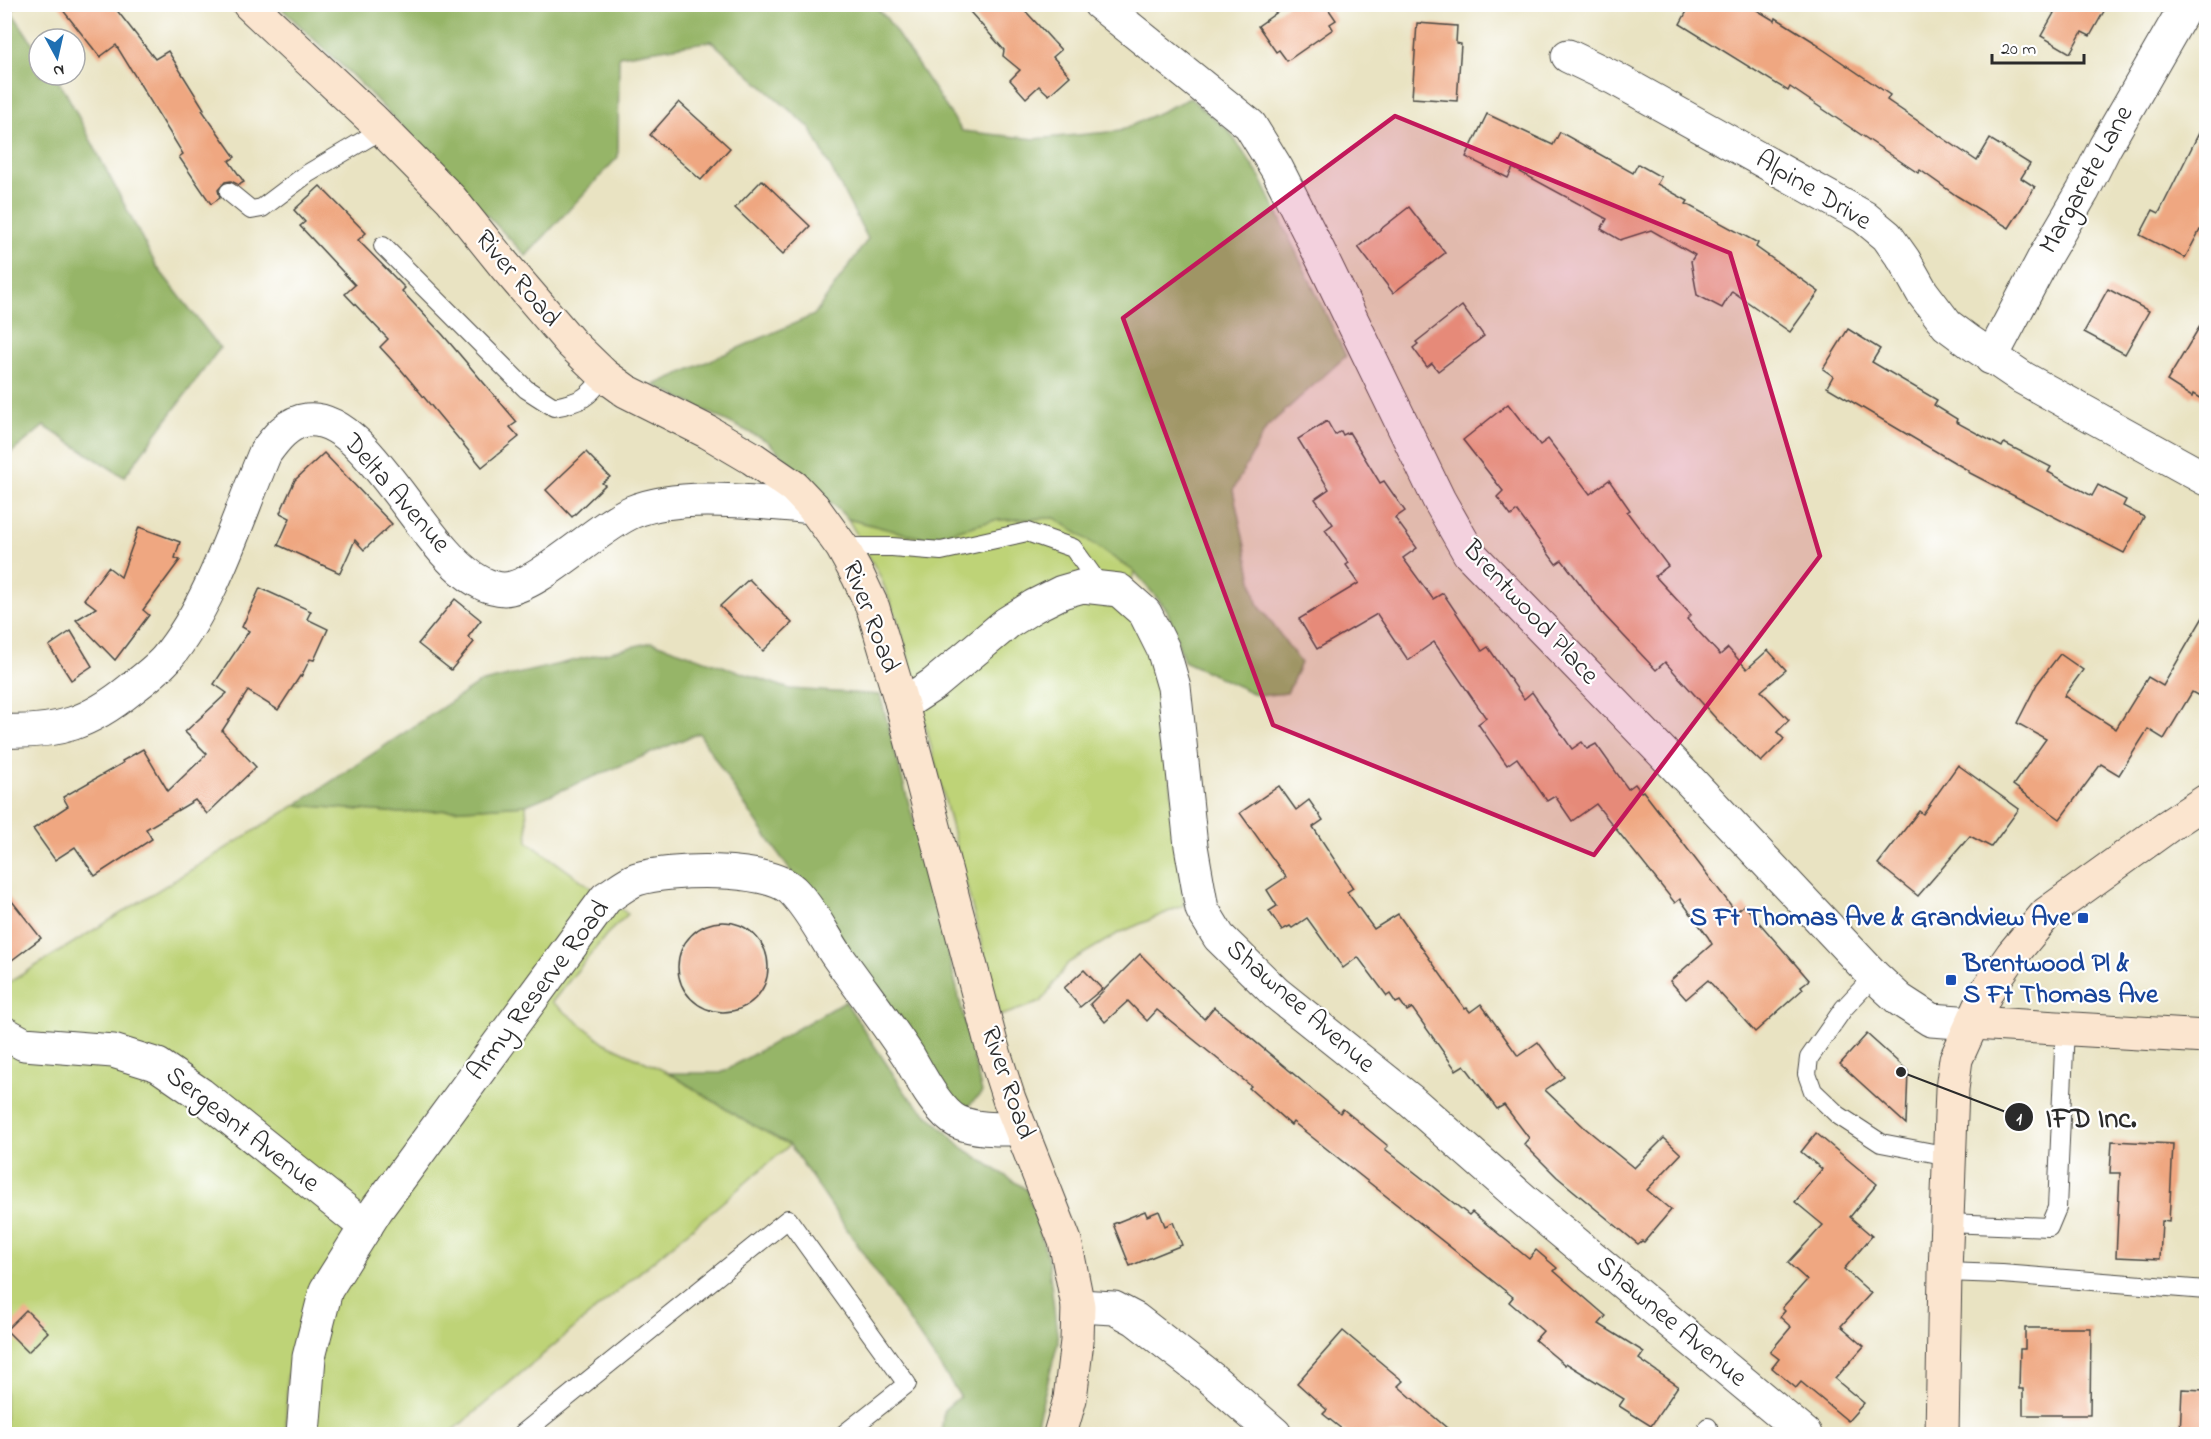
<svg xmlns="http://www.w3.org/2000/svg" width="2211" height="1439" font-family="'Indie Flower',sans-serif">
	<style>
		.green { fill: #bed377; stroke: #747f51; stroke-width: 1.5 }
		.forest { fill: #96b568; stroke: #60704a; stroke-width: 1.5 }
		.building { fill: #efa781 }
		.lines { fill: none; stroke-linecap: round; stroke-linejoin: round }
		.lane-casing { stroke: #484742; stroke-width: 20 }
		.street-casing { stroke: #484742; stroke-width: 35 }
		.secondary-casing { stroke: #484742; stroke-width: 35 }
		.lane { stroke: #fff; stroke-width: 18 }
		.street { stroke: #fff; stroke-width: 33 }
		.secondary { stroke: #fbe5cf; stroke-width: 33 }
		.marked { fill: #c2185b; fill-opacity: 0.2; stroke: #c2185b; stroke-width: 4.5; stroke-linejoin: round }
		.transit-dot { fill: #1a4fb4; stroke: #fff; stroke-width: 2 }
		.labels { text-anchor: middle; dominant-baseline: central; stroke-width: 4.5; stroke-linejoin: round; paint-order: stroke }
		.street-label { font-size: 27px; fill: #2b2b2b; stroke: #fff }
		.transit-label { font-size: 27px; font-weight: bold; fill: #164399; stroke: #fff; text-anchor: end }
		.leader { fill: none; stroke: #2b2b2b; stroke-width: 2 }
		.callout-dot { fill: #2b2b2b; stroke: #fff; stroke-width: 2 }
		.mark-label { font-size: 18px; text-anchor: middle; font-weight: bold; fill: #fff }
		.callout-label { font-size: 28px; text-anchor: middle; font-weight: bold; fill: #2b2b2b; stroke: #fff; stroke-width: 4.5; stroke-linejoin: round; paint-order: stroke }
	</style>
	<rect width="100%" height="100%" fill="#fff"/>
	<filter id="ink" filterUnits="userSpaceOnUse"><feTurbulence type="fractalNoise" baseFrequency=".0167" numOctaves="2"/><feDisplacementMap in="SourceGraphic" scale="12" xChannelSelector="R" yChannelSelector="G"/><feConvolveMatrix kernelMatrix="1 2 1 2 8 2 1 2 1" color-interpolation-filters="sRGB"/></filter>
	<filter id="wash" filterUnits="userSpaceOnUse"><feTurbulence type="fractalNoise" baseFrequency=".008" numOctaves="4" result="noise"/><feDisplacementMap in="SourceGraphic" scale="24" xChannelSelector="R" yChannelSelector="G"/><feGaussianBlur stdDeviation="1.35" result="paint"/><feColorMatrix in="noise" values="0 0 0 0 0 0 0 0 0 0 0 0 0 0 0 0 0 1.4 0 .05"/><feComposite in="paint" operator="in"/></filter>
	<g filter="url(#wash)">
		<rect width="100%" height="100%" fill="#e9e3c2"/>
		<g class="green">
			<path d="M 1055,518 L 1135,572 L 1120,603 L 1130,613 L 1159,675 L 1184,905 L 1117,934 L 1068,963 L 1041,1002 L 1000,1016 L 900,626 L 880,576 L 848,519 L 926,539 L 995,520 Z"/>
			<path d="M 296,805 L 401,813 L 526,805 L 528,842 L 628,914 L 607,934 L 552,1002 L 605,1043 L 669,1073 L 740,1118 L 790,1145 L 449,1434 L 313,1434 L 300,1332 L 287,1378 L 286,1434 L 5,1434 L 5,985 Z"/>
		</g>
		<g class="forest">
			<path d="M 19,5 L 11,11 L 39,53 L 39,75 L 54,75 L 66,93 L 157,267 L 220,348 L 124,477 L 44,426 L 6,457 L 5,481 L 4,5 Z"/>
			<path d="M 278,5 L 874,5 L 887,19 L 962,131 L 1035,139 L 1120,131 L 1190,98 L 1229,131 L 1260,177 L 1346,356 L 1267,427 L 1233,490 L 1257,603 L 1301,663 L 1287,693 L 1259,696 L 1184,661 L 1167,610 L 1135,572 L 1055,518 L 995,520 L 926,539 L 848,519 L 767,441 L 654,385 L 814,315 L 868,239 L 810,128 L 711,41 L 619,56 L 618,157 L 526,256 L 358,81 Z"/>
			<path d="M 652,642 L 790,689 L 880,695 L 945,940 L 982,1093 L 965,1109 L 942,1090 L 738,795 L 699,733 L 526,805 L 401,813 L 296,805 L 479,683 Z"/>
			<path d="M 845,1001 L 907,1095 L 963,1148 L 1027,1190 L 1048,1259 L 1058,1342 L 1034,1434 L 941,1434 L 944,1410 L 960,1396 L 790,1145 L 740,1118 L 669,1073 L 721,1073 Z"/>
		</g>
		<g id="blocks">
			<g class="building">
				<path d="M 58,4 L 112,4 L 155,59 L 168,51 L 204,109 L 202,110 L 235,157 L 229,161 L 244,182 L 239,185 L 231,181 L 225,182 L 218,190 L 220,198 L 211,204 L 179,157 L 183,154 L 116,45 L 100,57 Z"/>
				<path d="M 963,4 L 1019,4 L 1061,50 L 1053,57 L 1070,76 L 1049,95 L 1039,86 L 1026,98 L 1010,80 L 1020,70 L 1003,56 L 1004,50 Z"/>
				<path d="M 1289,4 L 1325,4 L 1336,20 L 1330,24 L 1333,29 L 1287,61 L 1279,50 L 1276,52 L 1258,26 Z"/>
				<path d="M 1691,4 L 1747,4 L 1775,21 L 1776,18 L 1819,45 L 1818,46 L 1890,95 L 1887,100 L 1977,161 L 1990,139 L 2030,164 L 2021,178 L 2035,187 L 2009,228 L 1957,196 L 1920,170 L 1918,173 L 1790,87 L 1788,91 L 1680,24 Z"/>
				<path d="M 2041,4 L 2108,4 L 2090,36 L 2082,32 L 2070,53 L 2041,36 L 2054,13 Z"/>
				<path d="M 1417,23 L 1457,26 L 1456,43 L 1461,44 L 1457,101 L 1412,98 Z"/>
				<path d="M 679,102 L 730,148 L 701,180 L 650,135 Z"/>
				<path d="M 1487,114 L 1553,145 L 1560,132 L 1633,173 L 1638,164 L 1661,177 L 1657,184 L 1688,201 L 1686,204 L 1758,243 L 1756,247 L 1819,292 L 1790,332 L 1732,291 L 1722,308 L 1697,295 L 1691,261 L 1695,255 L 1651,230 L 1620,240 L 1601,229 L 1607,219 L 1513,168 L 1508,178 L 1466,157 Z"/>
				<path d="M 2206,119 L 2206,233 L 2200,230 L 2185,258 L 2140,235 L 2153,210 L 2159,213 Z"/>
				<path d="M 762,180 L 810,226 L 783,254 L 735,208 Z"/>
				<path d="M 320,186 L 366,233 L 358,240 L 405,288 L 402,291 L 443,335 L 517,422 L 510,427 L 519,437 L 482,467 L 403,372 L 380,347 L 388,339 L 345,294 L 355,285 L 300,226 L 305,222 L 294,210 Z"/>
				<path d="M 1409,207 L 1445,253 L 1393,293 L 1358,247 Z"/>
				<path d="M 2108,289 L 2149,311 L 2125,354 L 2084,332 Z"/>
				<path d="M 1462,306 L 1484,336 L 1438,371 L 1432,363 L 1427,367 L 1413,348 L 1418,344 L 1416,342 Z"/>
				<path d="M 2206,316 L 2206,402 L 2193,394 L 2192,397 L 2167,381 Z"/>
				<path d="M 1848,329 L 1880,349 L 1872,362 L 1937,400 L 1934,405 L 1957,419 L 1956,422 L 2002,447 L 2004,443 L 2051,467 L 2048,472 L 2092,496 L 2098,485 L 2126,500 L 2123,506 L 2144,517 L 2124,553 L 1968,472 L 1969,471 L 1827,387 L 1833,376 L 1823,369 Z"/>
				<path d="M 1508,404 L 1540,445 L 1548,439 L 1590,494 L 1609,480 L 1630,510 L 1627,512 L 1668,566 L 1655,576 L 1691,615 L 1687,619 L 1720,655 L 1728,648 L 1747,669 L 1768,650 L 1786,670 L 1761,691 L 1789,720 L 1777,732 L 1784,739 L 1761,762 L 1721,724 L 1665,662 L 1656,670 L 1604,615 L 1562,560 L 1556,564 L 1517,511 L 1511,516 L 1497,497 L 1503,491 L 1463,440 Z"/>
				<path d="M 1327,421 L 1335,435 L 1341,431 L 1343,435 L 1349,432 L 1380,483 L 1384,481 L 1405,511 L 1395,518 L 1417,548 L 1403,558 L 1433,599 L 1443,593 L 1482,651 L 1488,647 L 1524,699 L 1532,692 L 1572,749 L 1582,742 L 1587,749 L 1596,744 L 1628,789 L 1635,784 L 1641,792 L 1643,791 L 1736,912 L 1744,905 L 1809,980 L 1801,986 L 1803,989 L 1755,1032 L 1708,980 L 1686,999 L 1670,981 L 1712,944 L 1708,937 L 1680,899 L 1675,903 L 1596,804 L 1572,821 L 1555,796 L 1547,801 L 1517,758 L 1507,765 L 1478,724 L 1486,718 L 1434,642 L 1408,660 L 1377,614 L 1317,649 L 1299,619 L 1359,583 L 1346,565 L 1349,563 L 1325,530 L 1333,524 L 1315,499 L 1329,489 L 1298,439 Z"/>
				<path d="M 586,452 L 610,477 L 602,483 L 605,485 L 572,517 L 546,490 Z"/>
				<path d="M 324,453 L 392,524 L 364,550 L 355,540 L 340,573 L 278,545 L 290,518 L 280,513 L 295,480 Z"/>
				<path d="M 139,527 L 180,542 L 175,558 L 180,560 L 143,610 L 149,615 L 115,660 L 76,620 L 96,608 L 84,599 L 108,567 L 121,577 Z"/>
				<path d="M 749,579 L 792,623 L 763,651 L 720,606 Z"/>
				<path d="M 260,588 L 311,611 L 307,619 L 328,629 L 314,660 L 310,659 L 301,677 L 300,676 L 278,710 L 248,691 L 222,731 L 256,767 L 207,814 L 195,800 L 146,829 L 152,839 L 95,876 L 75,847 L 55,860 L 33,829 L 68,806 L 63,797 L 123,763 L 122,761 L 143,749 L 168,791 L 207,754 L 185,732 L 227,693 L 214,684 L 249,631 L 242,627 Z"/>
				<path d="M 455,599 L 481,620 L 468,637 L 474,642 L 451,670 L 418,644 Z"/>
				<path d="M 2206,612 L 2206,700 L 2192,692 L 2164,739 L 2148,729 L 2119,775 L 2101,764 L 2060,819 L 2013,785 L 2046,739 L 2017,723 L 2037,684 L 2060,654 L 2083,670 L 2064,696 L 2116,729 L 2148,677 L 2163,686 Z"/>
				<path d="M 71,631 L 92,666 L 71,680 L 49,646 Z"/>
				<path d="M 1958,765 L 2019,809 L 1991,847 L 1970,836 L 1918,896 L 1878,864 L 1919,811 L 1923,814 Z"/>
				<path d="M 1279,786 L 1296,810 L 1309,800 L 1323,820 L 1313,827 L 1353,888 L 1347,892 L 1374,929 L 1398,914 L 1465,1009 L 1467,1008 L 1470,1012 L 1481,1004 L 1518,1056 L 1538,1042 L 1564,1077 L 1545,1090 L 1585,1128 L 1634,1168 L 1664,1138 L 1681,1154 L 1647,1190 L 1671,1210 L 1644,1242 L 1642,1241 L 1638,1244 L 1557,1177 L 1524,1144 L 1529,1138 L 1504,1105 L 1497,1109 L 1464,1065 L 1456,1070 L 1412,1008 L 1407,1011 L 1400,1001 L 1396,1003 L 1390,994 L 1387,996 L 1358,957 L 1343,968 L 1307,918 L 1292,928 L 1290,926 L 1282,930 L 1269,911 L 1277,906 L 1267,890 L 1286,877 L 1240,813 Z"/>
				<path d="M 4,891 L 41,938 L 4,966 Z"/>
				<circle cx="723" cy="967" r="45"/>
				<path d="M 1140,954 L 1204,1019 L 1214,1007 L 1340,1113 L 1343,1109 L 1388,1146 L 1385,1149 L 1469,1215 L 1472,1212 L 1529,1259 L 1536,1250 L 1557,1268 L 1554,1271 L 1606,1316 L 1599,1324 L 1644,1352 L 1639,1359 L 1678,1386 L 1651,1426 L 1619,1406 L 1624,1399 L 1566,1363 L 1565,1365 L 1535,1340 L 1543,1331 L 1509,1302 L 1513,1297 L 1293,1122 L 1291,1125 L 1249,1088 L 1251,1086 L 1157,1010 L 1147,1021 L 1128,1001 L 1105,1022 L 1090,1004 Z"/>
				<path d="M 1084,970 L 1102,989 L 1080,1007 L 1064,988 Z"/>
				<path d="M 1867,1034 L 1908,1071 L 1906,1124 L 1840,1064 Z"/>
				<path d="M 1816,1133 L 1877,1184 L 1850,1217 L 1872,1236 L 1844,1269 L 1871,1293 L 1841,1326 L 1864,1346 L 1835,1379 L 1864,1403 L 1848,1421 L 1801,1382 L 1796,1388 L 1772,1368 L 1779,1359 L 1770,1352 L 1791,1327 L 1780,1317 L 1785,1311 L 1782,1308 L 1807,1280 L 1788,1263 L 1823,1225 L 1795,1202 L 1822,1169 L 1801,1152 Z"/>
				<path d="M 2112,1141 L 2173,1144 L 2169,1222 L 2162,1221 L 2160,1259 L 2116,1257 L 2120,1173 L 2110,1173 Z"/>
				<path d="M 1145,1211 L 1147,1216 L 1159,1211 L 1165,1226 L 1173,1222 L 1182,1245 L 1130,1266 L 1113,1224 Z"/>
				<path d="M 26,1310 L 48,1332 L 28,1352 L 6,1330 Z"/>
				<path d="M 2025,1328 L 2091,1328 L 2090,1415 L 2023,1415 L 2023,1389 L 2019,1389 L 2020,1349 L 2025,1349 Z"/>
				<path d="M 1343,1331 L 1403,1381 L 1398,1386 L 1454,1434 L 1348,1434 L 1323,1414 L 1327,1410 L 1297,1383 Z"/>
				<path d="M 2182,1389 L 2205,1390 L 2203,1434 L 2180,1434 Z"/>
			</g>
		</g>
	</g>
	<g filter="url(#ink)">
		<use href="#blocks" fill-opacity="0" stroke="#484742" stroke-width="1.5"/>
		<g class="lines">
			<defs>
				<g id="lane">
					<path d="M 229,192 L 251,210 L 262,208 L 307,174 L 383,129"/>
					<path d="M 383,246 L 526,389 L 554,407 C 581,402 589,398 604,375"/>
					<path d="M 842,547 L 892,547 L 941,551 L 1027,532 L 1073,548 L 1101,587"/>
					<path d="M 1874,976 L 1844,1008 L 1809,1058 L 1807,1074 L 1813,1091 L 1838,1115 L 1881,1143 L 1949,1156"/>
					<path d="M 1947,1223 L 2049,1227 L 2057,1208 L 2065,1027"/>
					<path d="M 1945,1272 L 2002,1274 L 2206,1290"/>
					<path d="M 1708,1427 L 1709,1434"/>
					<path d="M 522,1434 L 788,1219 L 907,1384 L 844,1434"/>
				</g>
				<g id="street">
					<path d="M 1100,4 L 1250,125 L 1277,169 L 1319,252 L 1439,500 L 1469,553 L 1691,782 L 1874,976 L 1900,1000 L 1931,1020 L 1973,1023"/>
					<path d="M 1568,56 L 1614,78 L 1864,217 L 1887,236 L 1904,260 L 1922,292 L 1947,325 L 1970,342 L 2023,378 L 2206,479"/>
					<path d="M 1991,358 L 2045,256 L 2083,191 L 2105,147 L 2187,4"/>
					<path d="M 902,705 L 934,684 L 1007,623 L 1034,606 L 1062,592 L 1083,586 L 1119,590 L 1145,613 L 1163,649 L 1174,687 L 1191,846 L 1202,909 L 1219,937 L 1276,993 L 1410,1100 L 1526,1202 L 1805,1434"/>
					<path d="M 4,731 C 59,733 89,723 131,689 C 143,680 156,670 166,659 C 212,604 237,519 265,453 C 275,439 288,422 307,420 C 368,413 424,556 482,583 C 487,586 498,589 504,589 C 537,588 597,527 632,512 C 682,491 760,503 813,507"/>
					<path d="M 4,1033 L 24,1044 L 113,1051 L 158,1065 L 200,1094 L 366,1227"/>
					<path d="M 1078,1306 L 1114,1308 L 1135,1319 L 1211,1378 L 1275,1434"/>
					<path d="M 303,1434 L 309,1357 L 326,1290 L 377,1209 L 606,898 C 616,892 626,883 637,879 C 669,869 766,866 792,890 C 811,909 823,935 838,957 C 862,991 887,1023 909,1057 C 920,1076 938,1112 958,1122 C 977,1130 1000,1129 1021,1129"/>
				</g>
				<g id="secondary">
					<path d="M 249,4 L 373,120 L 451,199 L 505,266 L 571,343 L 604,375 L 626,391 L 708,432 L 752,458 L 794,487 L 813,507 L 842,547 L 858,576 L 873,608 L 902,705 L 991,1043 L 1009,1099 L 1065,1241 L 1078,1306 L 1077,1341 L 1070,1399 L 1060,1434"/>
					<path d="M 1973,1023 L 2206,1037"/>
					<path d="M 1942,1434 L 1945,1272 L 1952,1089 L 1956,1059 L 1988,989 L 2012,955 L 2046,914 L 2168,826 L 2206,801"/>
				</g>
			</defs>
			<use href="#lane" class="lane-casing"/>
			<use href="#street" class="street-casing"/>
			<use href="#secondary" class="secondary-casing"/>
			<use href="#lane" class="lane"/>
			<use href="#street" class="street"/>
			<use href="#secondary" class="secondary"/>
		</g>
	</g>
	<path class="marked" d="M 1395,116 L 1730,253 L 1820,556 L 1594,855 L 1273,725 L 1123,318 Z"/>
	<g class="transit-dot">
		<rect x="2077" y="912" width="12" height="12" rx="3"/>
		<rect x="1945" y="974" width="12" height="12" rx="3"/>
	</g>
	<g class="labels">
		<g class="street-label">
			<text transform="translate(2087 180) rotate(-61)">Margarete Lane</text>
			<text transform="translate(1813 191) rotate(31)">Alpine Drive</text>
			<text transform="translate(517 279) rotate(50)">River Road</text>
			<text transform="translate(396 494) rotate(49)">Delta Avenue</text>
			<text transform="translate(1530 613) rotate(47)">Brentwood Place</text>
			<text transform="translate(870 617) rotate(69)">River Road</text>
			<text transform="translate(539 991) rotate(-53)">Army Reserve Road</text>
			<text transform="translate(1300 1007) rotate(41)">Shawnee Avenue</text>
			<text transform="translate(1007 1083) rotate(71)">River Road</text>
			<text transform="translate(242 1130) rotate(38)">Sergeant Avenue</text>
			<text transform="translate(1671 1322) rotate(40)">Shawnee Avenue</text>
		</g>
		<g class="transit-label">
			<text x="2071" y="918">S Ft Thomas Ave &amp; Grandview Ave</text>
			<text x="1963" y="964" text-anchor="start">Brentwood Pl &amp;<tspan x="1963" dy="31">S Ft Thomas Ave</tspan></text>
		</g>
	</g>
	<path class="leader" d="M1901 1072L2019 1117"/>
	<g class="callout-dot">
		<circle cx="1901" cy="1072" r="6"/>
		<circle cx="2019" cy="1117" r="15"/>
	</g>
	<g class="mark-label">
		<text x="2019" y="1124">1</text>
	</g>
	<g class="callout-label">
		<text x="2091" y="1127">IFD Inc.</text>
	</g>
	<rect width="2211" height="1439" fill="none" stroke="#fff" stroke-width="24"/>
	<g transform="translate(57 57) rotate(172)"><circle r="28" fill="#ffffff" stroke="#aaaaaa" stroke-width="1.5"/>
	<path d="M0-4.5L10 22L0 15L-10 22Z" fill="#1f6fb2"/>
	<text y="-9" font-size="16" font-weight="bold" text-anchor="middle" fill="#2b2b2b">N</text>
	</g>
	<path d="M1992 54v9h92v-9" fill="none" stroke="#2b2b2b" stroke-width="3"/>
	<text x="2001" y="54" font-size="18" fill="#2b2b2b" stroke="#ffffff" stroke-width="4.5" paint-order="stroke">20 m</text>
</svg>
